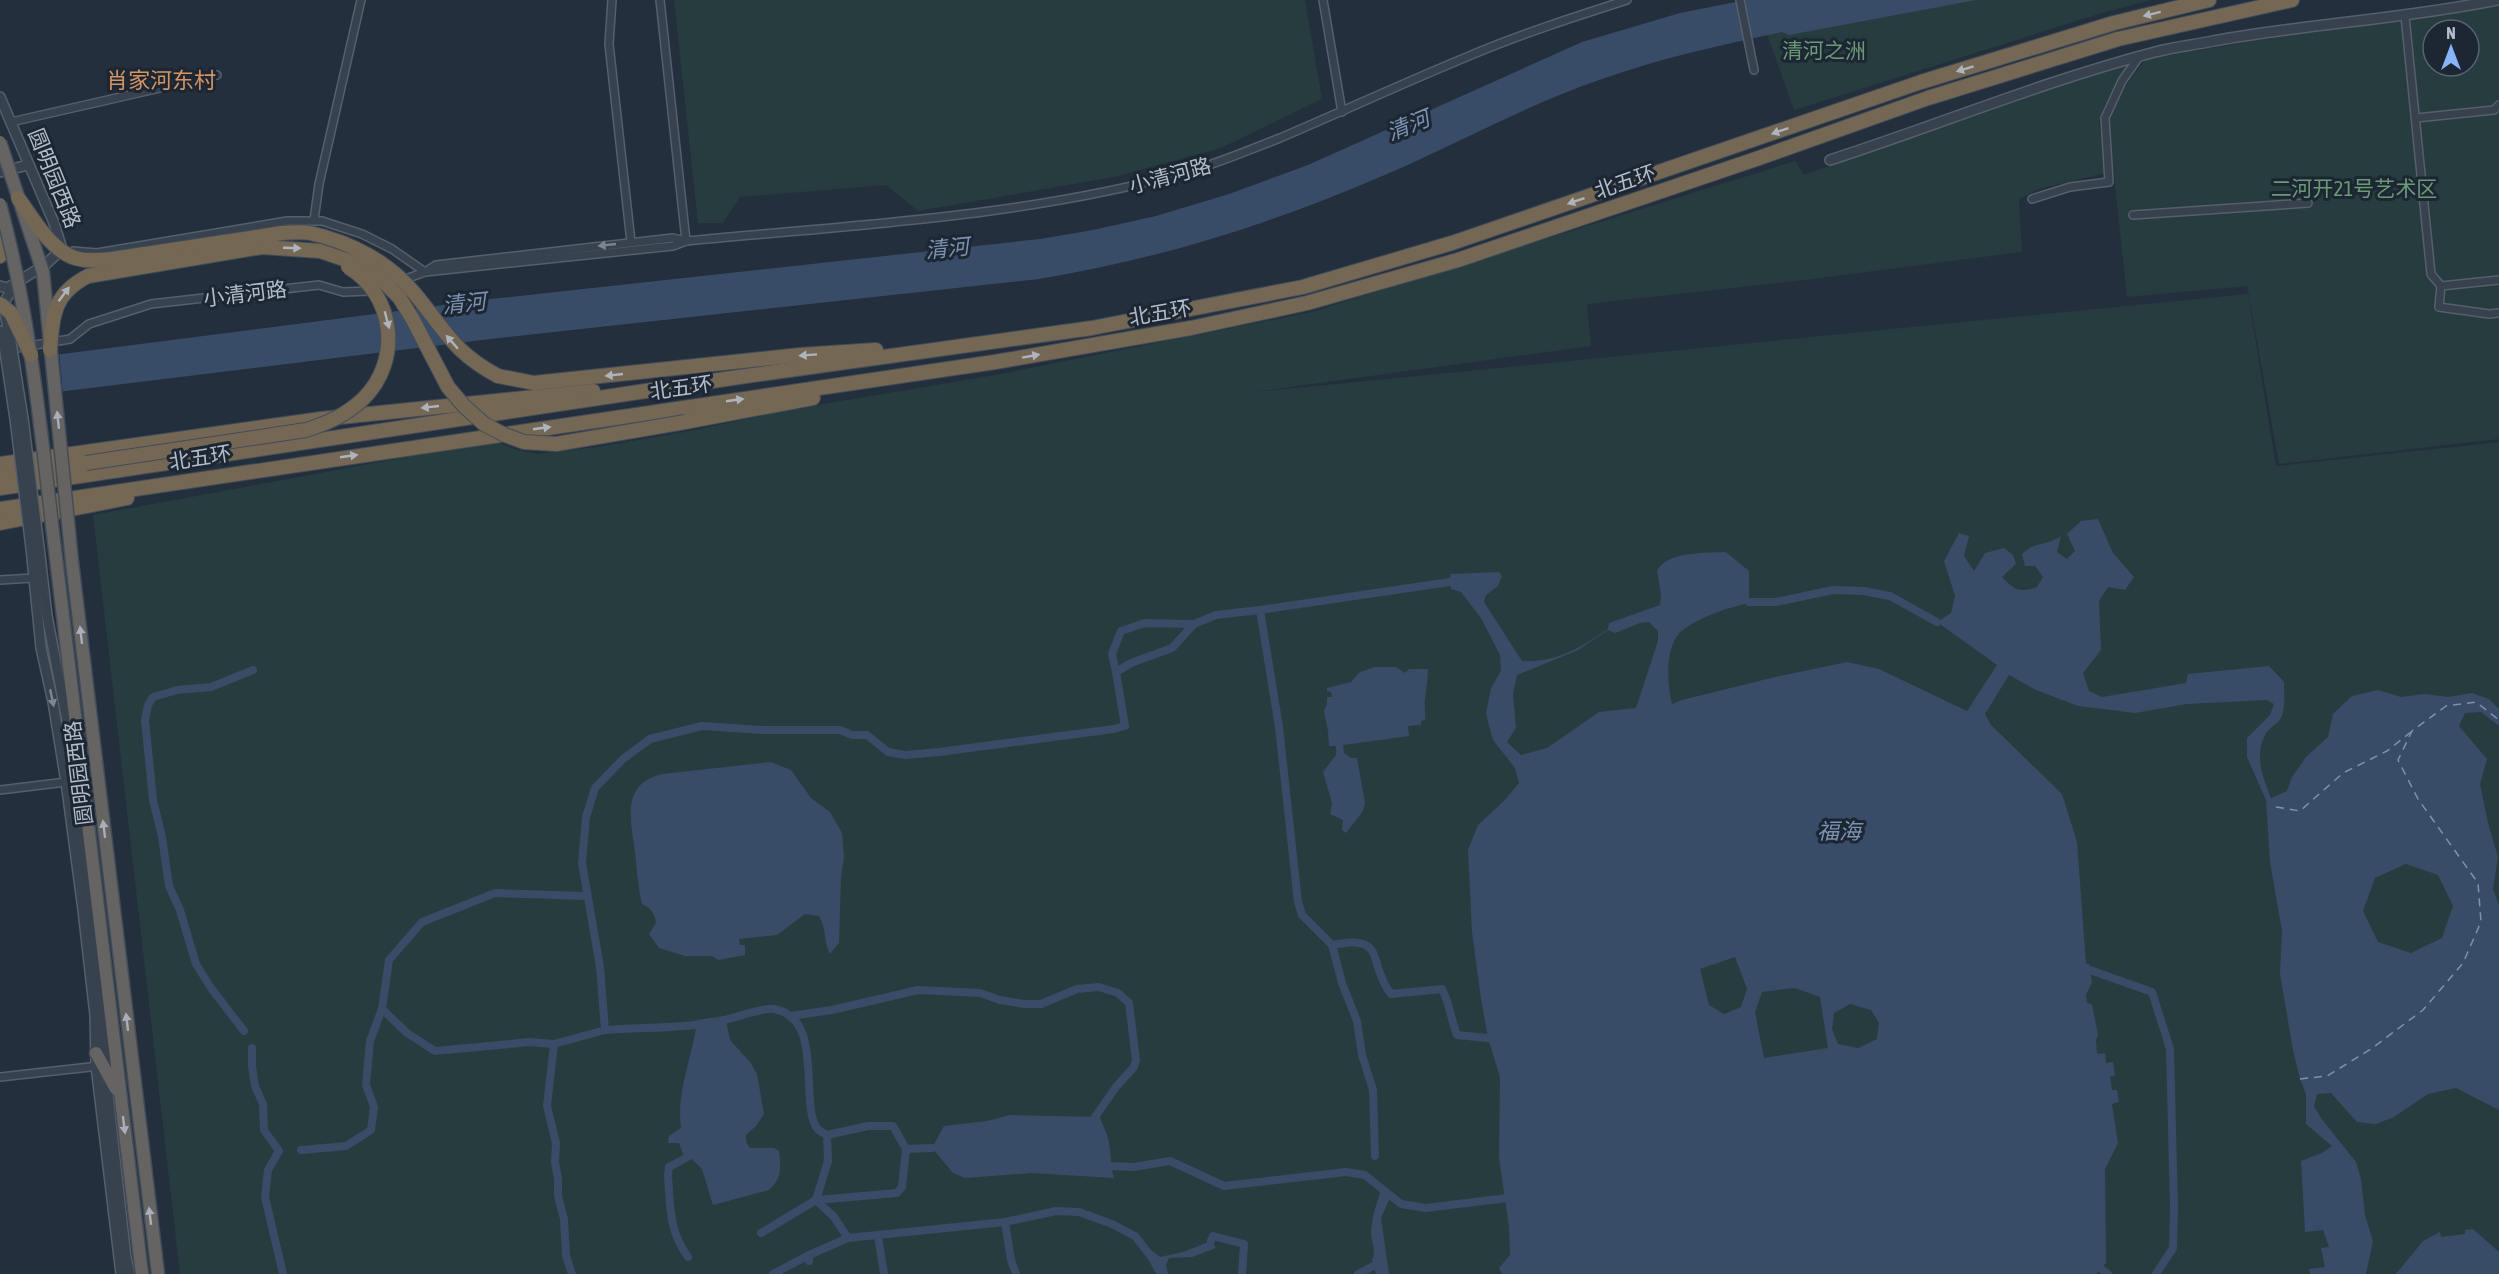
<svg xmlns="http://www.w3.org/2000/svg" width="2499" height="1274" font-family="'Asap Condensed','Noto Sans SC',sans-serif">
	<style>
		.green { fill: #263c3f; fill-rule: evenodd }
		.water { fill: #394c67; fill-rule: evenodd }
		.pier { fill: #242f3e }
		.lines { fill: none; stroke-linecap: round; stroke-linejoin: round }
		.canal { stroke: #394c67; stroke-width: 8 }
		.ferry { stroke: #7c92b1; stroke-width: 1.5; stroke-dasharray: 8 6; stroke-linecap: butt }
		.minor-casing { stroke: #565f6c; stroke-width: 10 }
		.tertiary-casing { stroke: #565f6c; stroke-width: 12 }
		.trunk-casing { stroke: #434c59; stroke-width: 15 }
		.motorway-casing { stroke: #434c59; stroke-width: 16 }
		.minor { stroke: #38414e; stroke-width: 7 }
		.tertiary { stroke: #38414e; stroke-width: 9 }
		.trunk { stroke: #656462; stroke-width: 12 }
		.motorway { stroke: #746855; stroke-width: 14 }
		.tertiary-bridge-casing { stroke: #565f6c; stroke-width: 12; stroke-linecap: butt }
		.trunk-bridge-casing { stroke: #434c59; stroke-width: 15; stroke-linecap: butt }
		.motorway-bridge-casing { stroke: #434c59; stroke-width: 16; stroke-linecap: butt }
		.tertiary-bridge { stroke: #38414e; stroke-width: 9 }
		.trunk-bridge { stroke: #656462; stroke-width: 12 }
		.motorway-bridge { stroke: #746855; stroke-width: 14 }
		.oneway { fill: #aeb4bd }
		.oneway2 { fill: #7c8592 }
		.oneway3 { fill: #a8afba }
		.labels { text-anchor: middle; dominant-baseline: central; stroke-width: 6; stroke-linejoin: round; paint-order: stroke }
		.park-label { font-size: 21px; fill: #6b9a76; stroke: #1d2633 }
		.street-label { font-size: 21px; fill: #b4bcc9; stroke: #1d2633 }
		.neighbourhood-label { font-size: 22px; fill: #d59563; stroke: #1d2633 }
		.water-label { font-size: 22px; font-style: italic; fill: #7c92b1; stroke: #1d2633 }
	</style>
	<rect width="100%" height="100%" fill="#242f3e"/>
	<g class="green">
		<path d="M 674,0 L 1305,0 L 1322,99 L 1221,148 L 1114,177 L 918,211 L 886,185 L 740,197 L 723,223 L 698,223 Z"/>
		<path d="M 1755,0 L 2152,0 L 2102,13 L 1794,110 Z"/>
		<path d="M 2499,6 L 2499,439 L 2279,464 L 2247,286 L 2127,297 L 2108,121 L 2117,97 L 2146,59 L 2307,32 ZM 2433,30 L 2469,30 L 2469,66 L 2433,66 Z"/>
		<path d="M 2128,65 L 2104,106 L 2099,122 L 2105,173 L 2039,189 L 2019,199 L 2022,252 L 1796,281 L 1587,304 L 1591,346 L 1254,392 L 2248,294 L 2276,466 L 2499,442 L 2499,1274 L 180,1274 L 93,515 L 494,441 L 517,450 L 537,454 L 597,447 L 690,431 L 788,410 L 995,375 L 1312,312 L 1795,161 L 1804,175 L 2036,93 Z"/>
	</g>
	<g class="water">
		<path d="M 1746,0 L 1976,0 L 1789,35 L 1782,32 C 1721,45 1661,58 1602,79 C 1523,106 1450,148 1373,180 C 1262,227 1158,259 1039,279 L 490,339 L 0,399 L 0,362 L 491,299 L 1040,239 L 1093,230 L 1156,216 L 1229,194 L 1308,165 L 1582,42 L 1680,13 Z"/>
		<path d="M 2098,519 L 2113,553 L 2134,577 L 2125,590 L 2108,587 L 2099,601 L 2101,650 L 2083,673 L 2089,691 L 2102,697 L 2186,683 L 2188,674 L 2269,666 L 2284,682 C 2284,694 2286,707 2281,718 C 2277,725 2268,728 2265,735 C 2254,757 2263,777 2271,798 L 2287,791 L 2292,777 L 2306,757 L 2328,737 L 2333,714 L 2352,696 L 2378,690 L 2401,697 L 2425,694 L 2448,697 L 2472,693 L 2489,699 L 2499,709 L 2499,726 L 2481,712 L 2465,713 L 2459,726 L 2487,759 L 2480,784 L 2488,823 L 2498,857 L 2493,889 L 2499,905 L 2499,1110 L 2456,1088 L 2428,1094 L 2394,1117 L 2376,1124 L 2357,1122 L 2331,1093 L 2317,1094 L 2314,1106 L 2321,1118 L 2356,1162 L 2361,1179 L 2365,1215 L 2373,1241 L 2366,1274 L 2310,1274 L 2309,1269 L 2325,1267 L 2321,1248 L 2329,1247 L 2323,1230 L 2305,1232 L 2301,1161 L 2322,1153 L 2332,1146 L 2306,1124 L 2306,1094 L 2300,1079 L 2293,1050 L 2280,974 L 2282,931 L 2270,862 L 2266,800 L 2247,757 L 2247,738 L 2270,715 L 2274,704 L 2266,700 L 2187,704 L 2135,713 L 2078,706 L 2036,690 L 2009,675 L 1985,714 L 1991,725 L 2062,794 L 2077,842 L 2086,964 L 2089,964 L 2092,982 L 2086,995 L 2087,1003 L 2092,1004 L 2098,1035 L 2096,1040 L 2097,1054 L 2105,1053 L 2106,1063 L 2113,1062 L 2115,1075 L 2110,1077 L 2112,1090 L 2117,1090 L 2119,1102 L 2112,1104 L 2118,1143 L 2105,1169 L 2106,1263 L 2096,1274 L 1502,1274 L 1499,1268 L 1510,1255 L 1509,1227 L 1499,1158 L 1500,1077 L 1488,1038 L 1481,999 L 1472,932 L 1468,850 L 1478,825 L 1504,801 L 1519,783 L 1515,768 L 1493,740 L 1486,714 L 1491,688 L 1501,671 L 1500,655 L 1481,618 L 1461,592 L 1451,589 L 1450,574 L 1499,572 L 1502,576 L 1498,586 L 1486,595 L 1484,602 L 1522,661 C 1556,663 1580,648 1608,629 L 1609,623 L 1660,605 L 1661,594 L 1657,571 C 1666,551 1707,553 1726,552 L 1749,571 L 1749,602 C 1739,607 1729,607 1718,612 C 1707,616 1694,622 1684,629 C 1664,643 1667,684 1672,704 L 1682,700 L 1775,677 L 1847,662 L 1879,669 L 1967,711 L 1997,665 L 1937,622 L 1951,613 L 1955,596 L 1944,561 L 1959,533 L 1969,536 L 1964,556 L 1974,571 L 1985,553 L 2004,548 L 2013,555 L 2016,564 L 2002,577 C 2014,590 2020,593 2037,587 L 2043,577 L 2035,566 L 2025,566 L 2022,554 C 2037,540 2045,547 2061,536 L 2057,552 L 2067,559 L 2075,551 L 2067,534 L 2081,521 ZM 1649,622 L 1658,631 L 1658,641 L 1636,708 L 1599,712 L 1547,748 L 1521,755 L 1507,742 L 1516,728 L 1513,694 L 1517,675 L 1578,650 L 1608,630 L 1615,633 L 1640,623 ZM 2406,864 L 2438,875 L 2453,906 L 2442,938 L 2411,953 L 2378,942 L 2363,911 L 2375,878 ZM 1735,957 L 1747,989 L 1741,1007 L 1724,1014 L 1709,1005 L 1700,969 ZM 1795,988 L 1820,997 L 1828,1048 L 1764,1058 L 1755,1012 L 1762,992 ZM 1850,1004 L 1871,1010 L 1879,1023 L 1877,1039 L 1858,1048 L 1838,1044 L 1832,1029 L 1834,1013 Z"/>
		<path d="M 1375,667 L 1396,667 L 1405,673 L 1409,669 L 1428,669 C 1428,680 1426,690 1425,699 C 1424,706 1426,713 1425,720 L 1421,721 L 1421,725 L 1408,726 L 1409,736 L 1343,745 L 1344,753 L 1351,758 L 1357,758 L 1365,803 L 1363,811 L 1346,833 L 1342,830 L 1343,820 L 1330,814 L 1332,803 L 1323,772 L 1336,755 L 1336,746 L 1329,746 L 1328,731 L 1324,711 L 1327,704 L 1327,697 L 1332,697 L 1331,692 L 1327,691 L 1327,688 L 1351,682 L 1360,672 Z"/>
		<path d="M 771,762 L 791,770 L 811,798 L 830,812 L 842,833 L 844,857 L 841,877 L 839,943 L 830,954 C 823,940 827,930 819,916 L 805,914 L 777,935 L 739,939 L 740,945 L 745,945 L 745,955 L 718,960 L 712,956 L 685,956 L 659,948 L 649,934 L 656,923 C 654,913 652,909 642,904 C 638,887 637,870 635,852 C 631,821 620,784 662,774 Z"/>
		<path d="M 725,1016 L 730,1040 L 750,1062 L 757,1074 L 764,1114 L 756,1126 L 746,1135 L 746,1142 L 750,1148 L 774,1148 L 779,1151 C 781,1167 782,1179 769,1190 L 713,1205 L 702,1169 L 692,1159 L 686,1162 L 679,1143 L 668,1143 L 669,1136 L 681,1128 C 676,1090 693,1057 697,1020 Z"/>
		<path d="M 1010,1115 L 1100,1117 C 1102,1124 1105,1129 1107,1135 C 1112,1148 1109,1164 1114,1178 L 1031,1173 L 965,1178 L 953,1173 L 932,1148 L 944,1126 L 987,1121 Z"/>
		<path d="M 1381,1189 L 1390,1198 L 1381,1218 L 1389,1274 L 1376,1274 L 1372,1260 C 1377,1250 1371,1242 1371,1232 C 1372,1216 1377,1203 1381,1189 Z"/>
		<path d="M 2473,1229 L 2499,1252 L 2499,1274 L 2396,1274 L 2423,1241 L 2440,1232 L 2441,1237 L 2465,1234 L 2465,1230 Z"/>
		<path d="M 1211,1241 L 1216,1248 L 1192,1257 L 1169,1258 L 1166,1265 L 1168,1274 L 1156,1274 L 1144,1251 L 1151,1250 L 1160,1257 L 1183,1252 Z"/>
	</g>
	<path class="pier" d="M 59,350 L 63,394 L 0,402 L 0,359 Z"/>
	<g class="lines">
		<g class="canal">
			<path d="M 1749,602 L 1776,602 L 1833,590 L 1864,591 L 1890,596 L 1937,622"/>
			<path d="M 1116,672 L 1112,654 L 1121,631 L 1145,623 L 1194,624"/>
			<path d="M 1332,945 C 1388,933 1367,964 1391,994 L 1442,989 C 1450,1004 1451,1020 1457,1035 L 1488,1038"/>
			<path d="M 2090,970 L 2152,992 L 2170,1049 L 2174,1207 L 2173,1248 L 2156,1274"/>
			<path d="M 382,1009 L 407,1033 L 435,1051 L 530,1042 L 554,1044 L 605,1030 L 600,967 L 582,863 L 586,817 L 595,788 L 623,759 L 650,739 L 702,726 L 763,730 L 840,730 L 852,735 L 867,735 L 888,752 L 905,755 L 939,752 L 1114,729 L 1125,726 L 1116,672 L 1131,663 L 1172,648 L 1194,624 L 1216,615 L 1260,610"/>
			<path d="M 790,1016 L 832,1010 L 918,990 L 980,993 L 1000,1000 L 1024,1004 L 1041,1004 L 1077,989 L 1099,987 L 1118,993 L 1129,1003 L 1136,1060 L 1134,1067 L 1116,1087 L 1095,1117"/>
			<path d="M 605,1030 C 641,1027 680,1029 716,1022 C 729,1020 763,1007 774,1009 C 824,1017 800,1099 816,1127 C 818,1130 823,1133 827,1135 L 828,1161 L 816,1200 L 761,1233"/>
			<path d="M 244,1031 L 211,988 L 196,964 L 180,910 L 169,886 L 162,837 L 153,800 L 145,720 L 148,705 L 153,697 L 177,690 L 211,687 L 253,670"/>
			<path d="M 554,1044 L 547,1106 L 556,1143 L 555,1162 L 558,1179 L 558,1196 L 564,1219 L 566,1256 L 572,1274"/>
			<path d="M 252,1048 L 252,1066 L 255,1086 L 263,1104 L 264,1130 L 279,1151 L 268,1170 L 265,1197 L 283,1274"/>
			<path d="M 827,1135 L 868,1126 L 893,1126 L 906,1149 L 932,1148"/>
			<path d="M 301,1150 L 346,1146 L 371,1130 L 374,1107 L 366,1085 L 370,1041 L 382,1009 L 389,960 L 422,922 L 495,893 L 586,896"/>
			<path d="M 1375,1156 L 1373,1090 L 1362,1055 L 1357,1021 L 1342,983 L 1332,945 L 1302,915 L 1298,902 L 1279,727 L 1260,610 L 1450,582"/>
			<path d="M 684,1159 L 669,1167 L 668,1175 C 670,1206 669,1231 688,1257"/>
			<path d="M 1109,1166 L 1133,1167 L 1170,1161 L 1224,1186 L 1346,1172 L 1365,1175 L 1401,1204 L 1426,1208 L 1515,1197"/>
			<path d="M 816,1200 L 834,1217 L 848,1238 L 1005,1222 L 1056,1211 L 1079,1212 L 1112,1224 L 1135,1236 L 1153,1259"/>
			<path d="M 816,1200 L 897,1193 L 902,1187 L 906,1149"/>
			<path d="M 1005,1222 L 1011,1260 L 1016,1274"/>
			<path d="M 878,1236 L 884,1274"/>
			<path d="M 1211,1241 L 1213,1236 L 1244,1244 L 1242,1274"/>
			<path d="M 809,1261 L 809,1255 L 848,1238"/>
			<path d="M 2101,1269 L 2108,1274"/>
			<path d="M 773,1274 L 809,1255"/>
			<path d="M 1358,1274 L 1381,1262"/>
		</g>
		<g class="ferry">
			<path d="M 2276,807 L 2300,811 L 2343,773 L 2387,751 L 2411,732"/>
			<path d="M 2300,1079 L 2327,1076 L 2371,1049 L 2423,1010 L 2463,963 L 2481,922 L 2478,883 L 2418,799 L 2398,760 L 2412,731 L 2446,706 L 2476,702 L 2499,720"/>
		</g>
		<defs>
			<g id="minor">
				<path d="M 612,0 L 609,44 L 631,242"/>
				<path d="M 660,0 L 686,241"/>
				<path d="M 1323,0 L 1342,112"/>
				<path d="M 1740,0 L 1754,70"/>
				<path d="M 2405,16 L 2431,274 L 2441,286 L 2439,307 L 2489,314 L 2499,313"/>
				<path d="M 2416,118 L 2494,110 L 2499,105"/>
				<path d="M 11,122 L 217,75"/>
				<path d="M 2032,199 L 2070,187 L 2109,182 L 2105,118 L 2122,81 L 2139,57"/>
				<path d="M 2133,215 L 2308,203"/>
				<path d="M 314,220 L 319,184 L 361,0"/>
				<path d="M 73,251 L 97,253 L 287,221 L 322,221 L 362,234 L 392,249 L 425,272"/>
				<path d="M 425,272 L 673,246 L 686,241 C 853,225 1025,217 1187,172 C 1219,163 1249,150 1280,138 C 1343,111 1406,82 1469,56 C 1521,34 1574,17 1627,0"/>
				<path d="M 386,286 L 425,272 L 436,265 L 673,238 L 686,241"/>
				<path d="M 2441,286 L 2499,280"/>
				<path d="M 0,351 L 70,339 L 89,324 L 151,304 L 319,285 L 343,292 L 372,291"/>
				<path d="M 0,580 L 33,578"/>
				<path d="M 0,790 L 66,782"/>
				<path d="M 0,1077 L 99,1066"/>
			</g>
			<g id="tertiary">
				<path d="M 0,97 L 54,223 L 62,249 L 46,264 L 16,283 L 3,304 L 11,343"/>
				<path d="M 1830,160 C 1938,125 2044,81 2155,52 C 2174,47 2194,45 2213,41 C 2307,24 2403,19 2497,0"/>
				<path d="M 0,172 L 28,165"/>
				<path d="M 0,286 L 7,288 L 16,283"/>
				<path d="M 0,331 L 4,345"/>
				<path d="M 39,547 L 47,616 L 68,726 L 107,1065 L 107,1087 L 126,1258 L 130,1274"/>
				<path d="M 31,548 L 41,648 L 53,702 L 66,782 L 83,910 L 95,1015 L 96,1066 L 121,1274"/>
			</g>
			<g id="trunk">
				<path d="M 72,562 L 158,1274"/>
				<path d="M 57,566 L 142,1274"/>
				<path d="M 96,1053 L 116,1089"/>
			</g>
			<g id="motorway">
				<path d="M 0,256 L 5,249 L 5,231"/>
				<path d="M 498,376 L 534,383 L 800,355 L 876,350"/>
				<path d="M 685,422 L 813,398"/>
				<path d="M 0,464 L 321,419 L 593,391"/>
				<path d="M 0,476 L 86,463"/>
				<path d="M 0,488 L 739,377 L 1092,328 L 1303,287 L 1452,243 L 1921,82 L 2114,23 L 2209,0"/>
				<path d="M 0,509 L 995,362 L 1191,328 L 1307,303 L 1458,260 L 1759,158 L 1928,98 L 2118,39 L 2292,0"/>
				<path d="M 0,523 L 127,498"/>
			</g>
		</defs>
		<use href="#minor" class="minor-casing"/>
		<use href="#tertiary" class="tertiary-casing"/>
		<use href="#trunk" class="trunk-casing"/>
		<use href="#motorway" class="motorway-casing"/>
		<use href="#minor" class="minor"/>
		<use href="#tertiary" class="tertiary"/>
		<use href="#trunk" class="trunk"/>
		<use href="#motorway" class="motorway"/>
		<defs>
			<g id="tertiary-bridge">
				<path d="M 11,343 L 23,418 L 39,547"/>
				<path d="M 4,345 L 15,419 L 31,548"/>
			</g>
			<g id="trunk-bridge">
				<path d="M 0,142 L 43,272 L 72,562"/>
				<path d="M 0,204 C 32,322 42,445 57,566"/>
			</g>
			<g id="motorway-bridge">
				<path d="M 18,198 C 33,218 50,250 75,258 C 87,262 100,260 112,259 L 282,233 C 291,233 301,231 310,233 C 350,242 389,262 415,294 C 446,331 453,352 498,376"/>
				<path d="M 0,304 L 11,313 L 31,355"/>
				<path d="M 50,350 C 53,315 53,294 88,276 L 262,247 L 320,251 L 358,264 L 382,280 L 399,297 L 412,318 L 448,387 L 464,406 L 484,424 L 505,435 L 524,442 L 556,444 L 685,422"/>
				<path d="M 86,463 L 306,430 C 328,423 346,415 363,399 C 402,361 395,295 348,267"/>
			</g>
		</defs>
		<use href="#tertiary-bridge" class="tertiary-bridge-casing"/>
		<use href="#trunk-bridge" class="trunk-bridge-casing"/>
		<use href="#motorway-bridge" class="motorway-bridge-casing"/>
		<use href="#tertiary-bridge" class="tertiary-bridge"/>
		<use href="#trunk-bridge" class="trunk-bridge"/>
		<use href="#motorway-bridge" class="motorway-bridge"/>
	</g>
	<defs><path id="oneway-solid" d="M-6-.8H1V-3.2L6.5 0L1 3.2V.8H-6Z" transform="scale(1.5)"/></defs>
	<g class="oneway">
		<use href="#oneway-solid" transform="translate(2152 14) rotate(166)"/>
		<use href="#oneway-solid" transform="translate(1965 69) rotate(163)"/>
		<use href="#oneway-solid" transform="translate(1780 131) rotate(161)"/>
		<use href="#oneway-solid" transform="translate(1576 201) rotate(161)"/>
		<use href="#oneway-solid" transform="translate(292 248) rotate(2)"/>
		<use href="#oneway-solid" transform="translate(64 294) rotate(-53)"/>
		<use href="#oneway-solid" transform="translate(387 320) rotate(75)"/>
		<use href="#oneway-solid" transform="translate(452 342) rotate(-131)"/>
		<use href="#oneway-solid" transform="translate(808 355) rotate(176)"/>
		<use href="#oneway-solid" transform="translate(1031 356) rotate(-10)"/>
		<use href="#oneway-solid" transform="translate(614 375) rotate(174)"/>
		<use href="#oneway-solid" transform="translate(735 400) rotate(-8)"/>
		<use href="#oneway-solid" transform="translate(430 407) rotate(174)"/>
		<use href="#oneway-solid" transform="translate(542 428) rotate(-8)"/>
		<use href="#oneway-solid" transform="translate(349 456) rotate(-8)"/>
	</g>
	<g class="oneway2">
		<use href="#oneway-solid" transform="translate(607 245) rotate(174)"/>
		<use href="#oneway-solid" transform="translate(52 698) rotate(78)"/>
	</g>
	<g class="oneway3">
		<use href="#oneway-solid" transform="translate(58 420) rotate(-96)"/>
		<use href="#oneway-solid" transform="translate(81 635) rotate(-97)"/>
		<use href="#oneway-solid" transform="translate(104 829) rotate(-97)"/>
		<use href="#oneway-solid" transform="translate(127 1022) rotate(-97)"/>
		<use href="#oneway-solid" transform="translate(124 1125) rotate(83)"/>
		<use href="#oneway-solid" transform="translate(150 1216) rotate(-97)"/>
	</g>
	<g class="labels">
		<g class="park-label">
			<text x="1824" y="50">清河之洲</text>
			<text x="2354" y="188">二河开21号艺术区</text>
		</g>
		<g class="street-label">
			<text transform="translate(1170 175) rotate(-15)">小清河路</text>
			<text transform="translate(55 178) rotate(68)">圆明园西路</text>
			<text transform="translate(1625 181) rotate(-19)">北五环</text>
			<text transform="translate(245 293) rotate(-7)">小清河路</text>
			<text transform="translate(1160 312) rotate(-10)">北五环</text>
			<text transform="translate(681 387) rotate(-8)">北五环</text>
			<text transform="translate(200 457) rotate(-9)">北五环</text>
			<text transform="translate(78 773) rotate(-97)">圆明园西路</text>
		</g>
		<g class="neighbourhood-label">
			<text x="161" y="80">肖家河东村</text>
		</g>
		<g class="water-label">
			<text transform="translate(1408 125) rotate(-22)">清河</text>
			<text transform="translate(947 248) rotate(-6)">清河</text>
			<text transform="translate(464 303) rotate(-6)">清河</text>
			<text x="1839" y="831">福海</text>
		</g>
	</g>
	<g transform="translate(2451 48)"><circle r="28" fill="#1d2633" stroke="#59626f" stroke-width="1.5"/>
	<path d="M0-4.5L10 22L0 15L-10 22Z" fill="#8ab4f8"/>
	<text y="-9" font-size="16" font-weight="bold" text-anchor="middle" fill="#b4bcc9">N</text>
	</g>
</svg>
